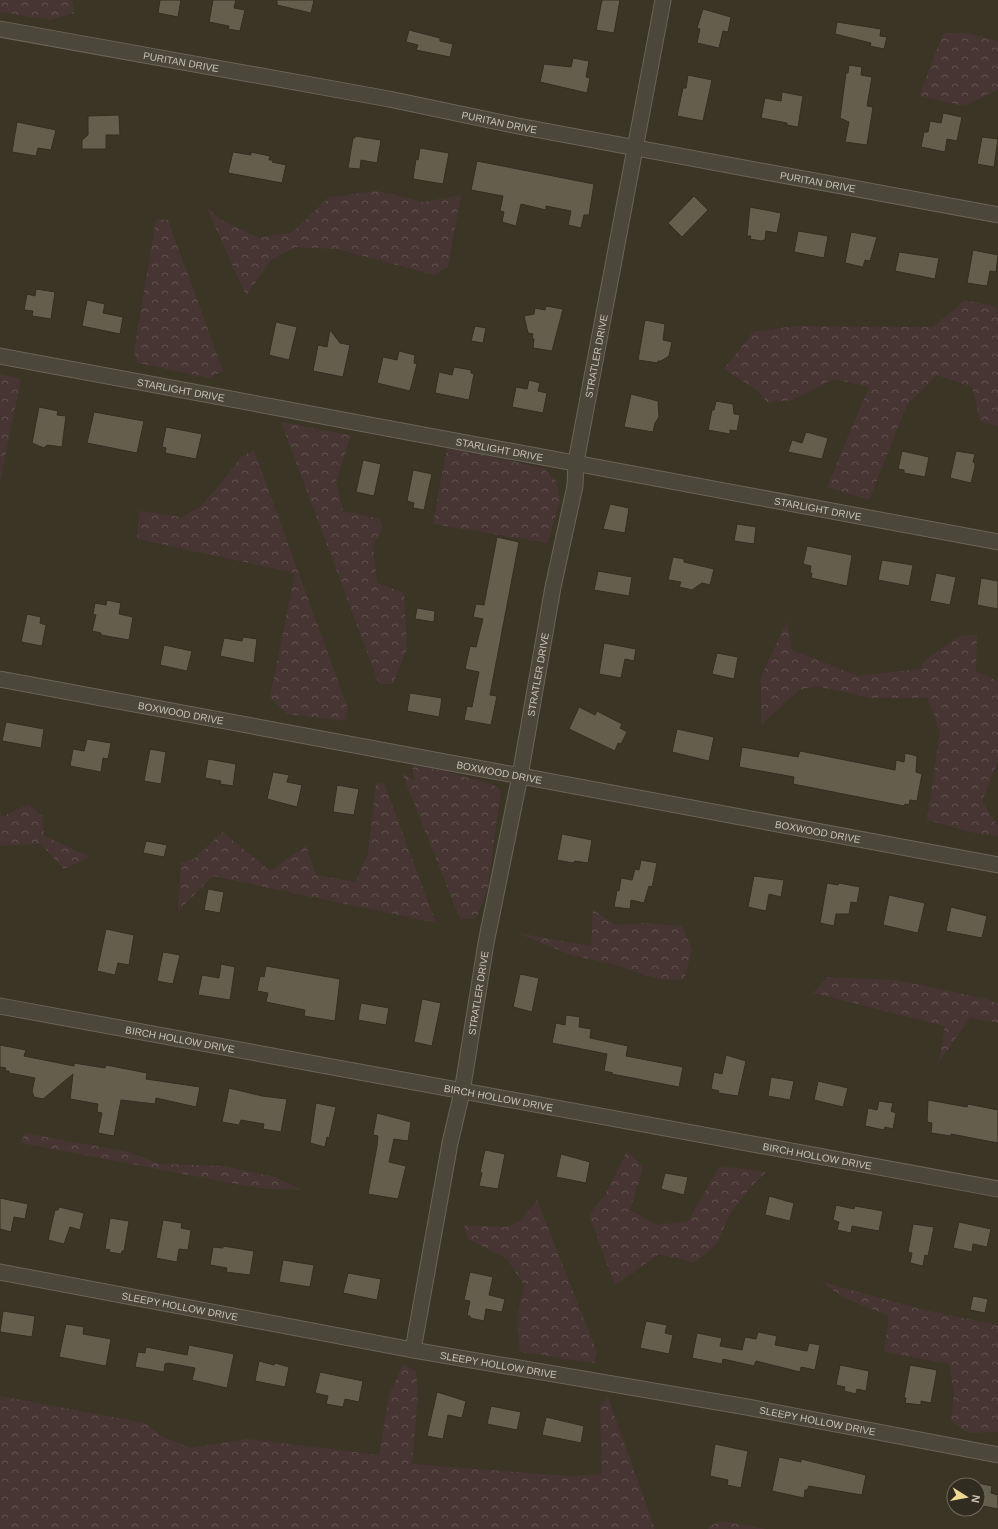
<svg xmlns="http://www.w3.org/2000/svg" width="998" height="1529" font-family="Arial,sans-serif">
	<style>
		.forest { fill: url(#forest-crowns) }
		.building { fill: #645e4d; stroke: #322e21 }
		.lines { fill: none; stroke-linecap: round; stroke-linejoin: round }
		.minor-casing { stroke: #696558; stroke-width: 17 }
		.minor { stroke: #4b473a; stroke-width: 15 }
		.labels { text-anchor: middle; dominant-baseline: central; stroke-width: 4; stroke-linejoin: round; paint-order: stroke }
		.street-label { font-size: 10px; fill: #c7c3b5; stroke: #302c1f }
	</style>
	<defs>
		<pattern id="forest-crowns" width="20" height="18" patternUnits="userSpaceOnUse"><rect width="20" height="18" fill="#473533"/><path d="M2 6a3 3 0 1 1 6 0M12 15a3 3 0 1 1 6 0" fill="none" stroke="#60514e"/></pattern>
	</defs>
	<rect width="100%" height="100%" fill="#3b3526"/>
	<g class="forest">
		<path d="M 0,0 L 72,0 L 74,13 L 50,20 L 0,12 Z"/>
		<path d="M 943,33 L 968,33 L 998,41 L 998,89 L 965,106 L 919,96 Z"/>
		<path d="M 377,191 L 424,202 L 461,195 L 448,267 L 434,275 L 337,249 L 295,247 L 271,260 L 246,296 L 206,206 L 221,220 L 259,238 L 293,232 L 329,197 Z"/>
		<path d="M 156,219 L 168,220 L 223,371 L 209,378 L 138,363 L 134,351 Z"/>
		<path d="M 965,300 L 996,307 L 998,313 L 998,426 L 980,421 L 972,387 L 937,375 L 907,405 L 869,500 L 827,487 L 869,387 L 834,379 L 792,400 L 768,403 L 758,391 L 724,369 L 753,332 L 795,326 L 933,327 Z"/>
		<path d="M 0,374 L 21,379 L 0,482 Z"/>
		<path d="M 281,422 L 351,435 L 336,482 L 343,511 L 380,519 L 382,529 L 373,546 L 377,583 L 404,593 L 407,649 L 393,684 L 379,684 Z"/>
		<path d="M 447,447 L 543,468 L 557,482 L 560,500 L 548,543 L 433,524 Z"/>
		<path d="M 254,450 L 348,709 L 346,721 L 287,714 L 270,697 L 295,573 L 137,539 L 139,511 L 182,517 L 200,507 L 219,486 L 241,457 Z"/>
		<path d="M 787,621 L 792,650 L 858,676 L 920,669 L 923,662 L 959,636 L 977,635 L 976,671 L 998,681 L 998,761 L 982,801 L 998,827 L 998,836 L 975,833 L 927,820 L 940,733 L 928,698 L 871,698 L 816,686 L 799,690 L 761,725 L 761,677 Z"/>
		<path d="M 412,763 L 492,784 L 501,791 L 487,891 L 476,918 L 460,919 L 402,773 L 414,780 Z"/>
		<path d="M 384,783 L 436,923 L 213,876 L 178,911 L 181,863 L 194,859 L 223,832 L 270,871 L 306,846 L 316,875 L 356,882 L 368,853 L 376,784 Z"/>
		<path d="M 28,804 L 43,816 L 44,836 L 90,857 L 64,869 L 41,844 L 0,846 L 0,811 L 2,817 Z"/>
		<path d="M 593,910 L 616,925 L 645,923 L 682,926 L 692,949 L 684,980 L 661,980 L 612,964 L 571,955 L 517,933 L 591,946 Z"/>
		<path d="M 828,977 L 896,980 L 987,999 L 998,1004 L 998,1023 L 970,1018 L 939,1062 L 945,1026 L 813,993 Z"/>
		<path d="M 25,1133 L 128,1152 L 160,1164 L 224,1166 L 275,1177 L 301,1190 L 257,1188 L 21,1143 Z"/>
		<path d="M 627,1151 L 643,1167 L 630,1210 L 657,1225 L 688,1221 L 720,1166 L 766,1172 L 750,1188 L 730,1214 L 716,1245 L 694,1263 L 659,1254 L 615,1285 L 589,1215 L 606,1193 Z"/>
		<path d="M 537,1200 L 597,1352 L 594,1363 L 520,1352 L 517,1319 L 524,1285 L 507,1259 L 468,1239 L 464,1225 L 506,1227 L 520,1221 Z"/>
		<path d="M 822,1282 L 924,1310 L 998,1325 L 998,1432 L 968,1433 L 951,1420 L 954,1393 L 949,1364 L 884,1352 L 889,1316 L 842,1297 Z"/>
		<path d="M 403,1364 L 416,1371 L 418,1395 L 412,1464 L 568,1476 L 602,1474 L 600,1407 L 608,1397 L 655,1529 L 0,1529 L 0,1396 L 145,1423 L 161,1436 L 191,1448 L 247,1439 L 379,1455 L 389,1395 Z"/>
		<path d="M 721,1521 L 766,1529 L 708,1529 L 708,1527 Z"/>
	</g>
	<g class="building">
		<path d="M 160,0 L 181,0 L 178,17 L 158,13 Z"/>
		<path d="M 213,0 L 236,0 L 234,8 L 245,10 L 240,31 L 228,29 L 229,26 L 209,22 Z"/>
		<path d="M 277,0 L 314,0 L 311,13 L 277,5 Z"/>
		<path d="M 602,0 L 620,0 L 614,33 L 596,30 Z"/>
		<path d="M 703,9 L 731,17 L 728,32 L 723,31 L 719,48 L 697,43 L 700,29 L 697,28 Z"/>
		<path d="M 837,22 L 881,29 L 880,36 L 887,37 L 884,49 L 870,46 L 871,43 L 835,34 Z"/>
		<path d="M 409,30 L 440,38 L 440,41 L 453,44 L 450,57 L 416,50 L 418,45 L 406,42 Z"/>
		<path d="M 573,58 L 589,61 L 586,77 L 590,78 L 587,93 L 540,82 L 544,64 L 571,67 Z"/>
		<path d="M 849,65 L 862,67 L 861,75 L 872,77 L 867,106 L 873,107 L 867,145 L 845,142 L 849,122 L 840,118 L 846,73 L 848,73 Z"/>
		<path d="M 688,75 L 712,80 L 703,121 L 677,116 L 683,88 L 686,88 Z"/>
		<path d="M 782,92 L 803,96 L 798,127 L 787,125 L 787,123 L 761,118 L 765,98 L 781,101 Z"/>
		<path d="M 943,113 L 962,117 L 957,141 L 947,139 L 945,152 L 921,147 L 924,132 L 928,132 L 930,121 L 941,123 Z"/>
		<path d="M 119,115 L 120,135 L 106,135 L 106,149 L 82,149 L 82,140 L 88,135 L 88,116 Z"/>
		<path d="M 17,122 L 56,130 L 51,150 L 38,148 L 36,156 L 12,152 Z"/>
		<path d="M 355,136 L 381,140 L 377,163 L 361,160 L 360,169 L 348,168 L 353,138 L 355,138 Z"/>
		<path d="M 982,137 L 998,139 L 994,167 L 977,164 Z"/>
		<path d="M 420,148 L 449,153 L 443,184 L 413,179 L 416,159 L 418,160 Z"/>
		<path d="M 233,152 L 251,155 L 251,152 L 270,156 L 269,160 L 273,160 L 272,162 L 286,165 L 282,183 L 228,173 Z"/>
		<path d="M 477,161 L 594,184 L 589,215 L 584,215 L 581,228 L 568,225 L 571,211 L 546,206 L 546,210 L 521,204 L 516,226 L 502,222 L 504,212 L 500,211 L 503,196 L 471,190 Z"/>
		<path d="M 694,196 L 708,210 L 682,237 L 668,223 Z"/>
		<path d="M 750,207 L 781,213 L 777,233 L 766,231 L 765,240 L 761,241 L 750,239 L 751,236 L 747,236 Z"/>
		<path d="M 798,231 L 828,236 L 824,258 L 794,252 Z"/>
		<path d="M 851,232 L 877,237 L 870,261 L 865,260 L 863,267 L 845,263 Z"/>
		<path d="M 973,250 L 998,255 L 996,272 L 990,271 L 987,286 L 967,283 Z"/>
		<path d="M 899,252 L 939,258 L 935,279 L 895,271 Z"/>
		<path d="M 36,289 L 55,292 L 51,319 L 32,316 L 33,311 L 24,310 L 27,294 L 35,296 Z"/>
		<path d="M 87,300 L 105,304 L 103,313 L 123,317 L 120,334 L 82,326 Z"/>
		<path d="M 546,306 L 563,309 L 552,351 L 533,348 L 534,339 L 532,338 L 533,334 L 528,333 L 524,316 L 534,314 L 535,308 L 545,310 Z"/>
		<path d="M 645,320 L 665,324 L 663,340 L 672,342 L 669,356 L 661,361 L 658,361 L 658,363 L 638,360 Z"/>
		<path d="M 276,322 L 297,327 L 289,360 L 269,355 Z"/>
		<path d="M 475,326 L 486,328 L 483,343 L 471,341 Z"/>
		<path d="M 330,330 L 340,343 L 350,345 L 343,377 L 313,371 L 318,345 L 327,347 Z"/>
		<path d="M 399,351 L 415,355 L 414,363 L 417,364 L 410,391 L 377,383 L 383,357 L 397,360 Z"/>
		<path d="M 454,367 L 471,370 L 471,373 L 474,374 L 469,400 L 435,393 L 439,372 L 452,375 Z"/>
		<path d="M 529,380 L 540,383 L 538,391 L 547,393 L 543,413 L 512,407 L 516,387 L 527,389 Z"/>
		<path d="M 631,394 L 658,401 L 659,417 L 655,423 L 653,432 L 624,427 Z"/>
		<path d="M 716,401 L 733,404 L 734,414 L 740,415 L 737,431 L 730,430 L 730,434 L 708,430 L 712,410 L 714,410 Z"/>
		<path d="M 39,407 L 58,411 L 57,415 L 66,416 L 62,447 L 47,445 L 44,448 L 32,443 Z"/>
		<path d="M 94,412 L 144,421 L 137,453 L 87,443 Z"/>
		<path d="M 166,427 L 202,434 L 196,459 L 165,453 L 166,448 L 162,447 Z"/>
		<path d="M 806,432 L 828,438 L 822,459 L 788,452 L 792,440 L 802,443 Z"/>
		<path d="M 902,451 L 929,457 L 925,477 L 904,473 L 904,470 L 898,469 Z"/>
		<path d="M 956,451 L 975,454 L 973,462 L 975,463 L 975,467 L 971,483 L 950,478 Z"/>
		<path d="M 363,460 L 381,464 L 374,496 L 356,492 Z"/>
		<path d="M 413,470 L 432,474 L 424,510 L 413,508 L 414,503 L 407,501 Z"/>
		<path d="M 610,504 L 629,508 L 625,533 L 603,529 Z"/>
		<path d="M 737,524 L 756,527 L 754,544 L 734,541 Z"/>
		<path d="M 497,537 L 519,542 L 490,695 L 497,696 L 491,725 L 464,720 L 467,706 L 472,707 L 479,672 L 465,669 L 470,646 L 476,647 L 483,619 L 473,617 L 476,604 L 484,605 Z"/>
		<path d="M 807,546 L 852,555 L 847,586 L 811,578 L 812,573 L 810,573 L 811,566 L 803,564 Z"/>
		<path d="M 673,557 L 684,559 L 684,562 L 714,569 L 710,585 L 702,583 L 692,590 L 679,587 L 681,582 L 668,580 Z"/>
		<path d="M 882,560 L 913,565 L 909,586 L 878,580 Z"/>
		<path d="M 598,571 L 632,577 L 629,596 L 594,590 Z"/>
		<path d="M 936,573 L 956,577 L 950,605 L 930,601 Z"/>
		<path d="M 981,578 L 998,581 L 998,609 L 977,605 Z"/>
		<path d="M 107,600 L 121,603 L 119,614 L 133,617 L 129,640 L 101,635 L 101,633 L 92,631 L 96,615 L 93,614 L 95,603 L 106,605 Z"/>
		<path d="M 417,608 L 435,611 L 434,622 L 415,619 Z"/>
		<path d="M 27,614 L 41,617 L 40,623 L 46,625 L 42,646 L 21,642 Z"/>
		<path d="M 243,637 L 257,639 L 254,663 L 220,656 L 224,638 L 242,641 Z"/>
		<path d="M 604,643 L 636,649 L 634,661 L 625,659 L 621,678 L 599,674 Z"/>
		<path d="M 164,645 L 192,651 L 187,671 L 160,665 Z"/>
		<path d="M 717,653 L 738,657 L 734,679 L 712,674 Z"/>
		<path d="M 410,693 L 442,698 L 439,717 L 407,711 Z"/>
		<path d="M 579,707 L 595,715 L 597,711 L 622,724 L 620,728 L 627,732 L 621,744 L 618,743 L 615,751 L 569,729 Z"/>
		<path d="M 6,722 L 44,729 L 41,748 L 2,741 Z"/>
		<path d="M 677,729 L 714,737 L 709,761 L 672,752 Z"/>
		<path d="M 87,739 L 111,743 L 108,759 L 103,758 L 101,772 L 70,766 L 73,749 L 84,751 Z"/>
		<path d="M 742,747 L 798,757 L 800,751 L 895,770 L 896,760 L 904,762 L 905,753 L 917,756 L 916,772 L 922,774 L 917,801 L 910,800 L 909,805 L 905,804 L 904,806 L 793,784 L 794,777 L 739,767 Z"/>
		<path d="M 150,749 L 166,752 L 161,784 L 144,781 Z"/>
		<path d="M 208,759 L 236,764 L 233,786 L 220,784 L 221,781 L 205,778 Z"/>
		<path d="M 273,772 L 289,775 L 287,782 L 302,785 L 297,807 L 267,799 Z"/>
		<path d="M 337,785 L 359,789 L 354,815 L 333,812 Z"/>
		<path d="M 562,834 L 592,840 L 588,863 L 575,861 L 573,863 L 557,860 Z"/>
		<path d="M 146,841 L 167,845 L 164,857 L 143,853 Z"/>
		<path d="M 641,860 L 657,863 L 652,887 L 649,886 L 644,903 L 631,900 L 630,909 L 614,907 L 617,890 L 619,891 L 621,878 L 632,880 L 635,869 L 639,870 Z"/>
		<path d="M 754,876 L 784,880 L 781,897 L 769,894 L 766,911 L 748,907 Z"/>
		<path d="M 827,883 L 838,885 L 839,883 L 860,887 L 857,903 L 851,902 L 849,914 L 836,914 L 834,926 L 820,923 Z"/>
		<path d="M 208,889 L 224,892 L 220,913 L 204,910 Z"/>
		<path d="M 889,895 L 925,903 L 918,933 L 883,925 Z"/>
		<path d="M 951,907 L 987,916 L 982,938 L 946,931 Z"/>
		<path d="M 106,929 L 134,935 L 129,965 L 118,963 L 115,975 L 97,971 Z"/>
		<path d="M 163,952 L 180,955 L 173,984 L 157,981 Z"/>
		<path d="M 221,964 L 235,967 L 230,1000 L 198,995 L 202,975 L 219,978 Z"/>
		<path d="M 266,966 L 340,979 L 335,1021 L 304,1016 L 305,1010 L 266,1002 L 268,993 L 257,991 L 260,976 L 264,977 Z"/>
		<path d="M 520,974 L 539,978 L 532,1012 L 513,1007 Z"/>
		<path d="M 422,999 L 441,1003 L 432,1046 L 414,1042 Z"/>
		<path d="M 361,1003 L 389,1008 L 386,1025 L 358,1020 Z"/>
		<path d="M 566,1015 L 580,1017 L 579,1027 L 591,1029 L 590,1038 L 628,1046 L 626,1056 L 683,1067 L 679,1087 L 612,1074 L 613,1073 L 604,1071 L 607,1054 L 552,1043 L 556,1023 L 565,1025 Z"/>
		<path d="M 0,1045 L 26,1050 L 24,1056 L 74,1066 L 74,1063 L 105,1068 L 106,1065 L 147,1073 L 146,1079 L 200,1087 L 196,1107 L 156,1098 L 155,1104 L 121,1100 L 114,1136 L 98,1133 L 102,1113 L 97,1112 L 98,1104 L 70,1099 L 73,1074 L 43,1099 L 34,1097 L 32,1091 L 35,1078 L 9,1073 L 9,1071 L 5,1071 L 6,1068 L 0,1067 Z"/>
		<path d="M 726,1055 L 746,1061 L 738,1096 L 718,1093 L 719,1091 L 711,1089 L 714,1072 L 722,1074 Z"/>
		<path d="M 771,1077 L 794,1081 L 790,1100 L 768,1096 Z"/>
		<path d="M 818,1081 L 848,1088 L 843,1107 L 814,1100 Z"/>
		<path d="M 229,1088 L 262,1096 L 287,1099 L 281,1132 L 263,1129 L 264,1124 L 241,1120 L 239,1125 L 222,1122 Z"/>
		<path d="M 928,1100 L 967,1107 L 968,1104 L 998,1110 L 998,1143 L 951,1134 L 951,1136 L 931,1133 L 932,1123 L 927,1122 Z"/>
		<path d="M 879,1101 L 893,1103 L 891,1111 L 896,1113 L 893,1129 L 885,1127 L 884,1130 L 865,1126 L 868,1108 L 877,1110 Z"/>
		<path d="M 316,1103 L 336,1107 L 329,1138 L 327,1137 L 325,1147 L 310,1143 Z"/>
		<path d="M 377,1113 L 411,1122 L 408,1141 L 394,1139 L 389,1162 L 406,1166 L 398,1199 L 368,1194 L 377,1146 L 378,1136 L 373,1135 Z"/>
		<path d="M 485,1150 L 505,1154 L 498,1189 L 479,1186 L 482,1173 L 480,1172 Z"/>
		<path d="M 561,1154 L 590,1162 L 586,1183 L 556,1177 Z"/>
		<path d="M 665,1173 L 688,1177 L 684,1195 L 661,1189 Z"/>
		<path d="M 769,1196 L 794,1203 L 790,1221 L 765,1215 Z"/>
		<path d="M 0,1198 L 28,1204 L 25,1219 L 14,1217 L 11,1232 L 0,1229 Z"/>
		<path d="M 836,1205 L 854,1209 L 855,1206 L 883,1211 L 879,1231 L 852,1226 L 851,1233 L 837,1230 L 839,1222 L 833,1220 Z"/>
		<path d="M 59,1207 L 84,1213 L 80,1230 L 70,1227 L 64,1244 L 48,1240 L 55,1210 L 58,1210 Z"/>
		<path d="M 110,1218 L 129,1221 L 124,1251 L 122,1251 L 121,1254 L 109,1252 L 110,1250 L 105,1249 Z"/>
		<path d="M 163,1220 L 182,1223 L 181,1228 L 191,1230 L 188,1250 L 179,1249 L 177,1262 L 156,1258 Z"/>
		<path d="M 959,1222 L 991,1229 L 987,1247 L 973,1244 L 972,1252 L 953,1248 Z"/>
		<path d="M 913,1224 L 934,1227 L 928,1256 L 925,1255 L 923,1266 L 910,1263 L 912,1253 L 908,1252 Z"/>
		<path d="M 223,1246 L 254,1251 L 250,1275 L 226,1272 L 227,1268 L 210,1265 L 213,1247 L 223,1248 Z"/>
		<path d="M 283,1260 L 314,1265 L 310,1287 L 279,1282 Z"/>
		<path d="M 470,1272 L 493,1277 L 489,1295 L 505,1299 L 502,1312 L 486,1309 L 484,1321 L 470,1318 L 470,1316 L 467,1316 L 470,1301 L 464,1300 Z"/>
		<path d="M 348,1273 L 381,1279 L 377,1300 L 343,1293 Z"/>
		<path d="M 973,1296 L 988,1299 L 985,1313 L 970,1310 Z"/>
		<path d="M 3,1311 L 35,1316 L 32,1337 L 0,1332 Z"/>
		<path d="M 646,1321 L 667,1325 L 665,1333 L 673,1335 L 669,1354 L 640,1348 Z"/>
		<path d="M 66,1324 L 84,1327 L 83,1334 L 111,1339 L 106,1366 L 59,1357 Z"/>
		<path d="M 758,1332 L 777,1336 L 775,1345 L 807,1351 L 809,1343 L 820,1345 L 815,1370 L 801,1367 L 800,1372 L 756,1361 L 754,1366 L 723,1359 L 722,1364 L 692,1358 L 697,1333 L 722,1338 L 720,1346 L 742,1350 L 745,1337 L 756,1339 Z"/>
		<path d="M 189,1345 L 234,1354 L 227,1388 L 192,1380 L 195,1368 L 168,1363 L 165,1364 L 164,1372 L 135,1367 L 138,1352 L 145,1353 L 146,1347 L 187,1355 Z"/>
		<path d="M 259,1361 L 274,1365 L 275,1363 L 289,1367 L 285,1387 L 255,1381 Z"/>
		<path d="M 840,1365 L 869,1371 L 866,1391 L 857,1389 L 856,1394 L 844,1391 L 845,1387 L 836,1385 Z"/>
		<path d="M 910,1365 L 937,1370 L 931,1403 L 921,1401 L 921,1405 L 905,1403 L 906,1398 L 904,1398 Z"/>
		<path d="M 320,1372 L 363,1381 L 359,1402 L 345,1399 L 343,1407 L 326,1404 L 328,1396 L 315,1393 Z"/>
		<path d="M 437,1392 L 466,1401 L 462,1418 L 448,1415 L 443,1439 L 427,1436 Z"/>
		<path d="M 491,1406 L 521,1412 L 517,1430 L 487,1424 Z"/>
		<path d="M 546,1417 L 584,1426 L 581,1443 L 542,1435 Z"/>
		<path d="M 715,1444 L 748,1451 L 741,1488 L 727,1485 L 728,1480 L 710,1476 Z"/>
		<path d="M 779,1457 L 801,1462 L 801,1459 L 866,1475 L 862,1495 L 809,1486 L 807,1490 L 805,1490 L 804,1498 L 772,1491 Z"/>
		<path d="M 978,1483 L 992,1486 L 991,1493 L 998,1495 L 998,1509 L 978,1505 Z"/>
	</g>
	<g class="lines">
		<defs>
			<g id="minor">
				<path id="s1" d="M 0,29 L 389,99 L 518,126 L 998,215"/>
				<path id="s2" d="M 0,356 L 998,542"/>
				<path id="s3" d="M 0,679 L 998,865"/>
				<path id="s4" d="M 0,1006 L 998,1189"/>
				<path id="s5" d="M 0,1272 L 413,1350 L 747,1407 L 998,1455"/>
				<path id="s6" d="M 413,1350 L 450,1143 L 462,1092 L 486,943 L 520,776 L 553,587 L 575,486 L 576,462 L 663,0"/>
			</g>
		</defs>
		<use href="#minor" class="minor-casing"/>
		<use href="#minor" class="minor"/>
	</g>
	<g class="labels">
		<g class="street-label">
			<text stroke="none"><textPath href="#s1" startOffset="184">PURITAN DRIVE</textPath></text>
			<text stroke="none"><textPath href="#s1" startOffset="508">PURITAN DRIVE</textPath></text>
			<text stroke="none"><textPath href="#s1" startOffset="832">PURITAN DRIVE</textPath></text>
			<text stroke="none"><textPath href="#s6" startOffset="1011">STRATLER DRIVE</textPath></text>
			<text stroke="none"><textPath href="#s2" startOffset="184">STARLIGHT DRIVE</textPath></text>
			<text stroke="none"><textPath href="#s2" startOffset="508">STARLIGHT DRIVE</textPath></text>
			<text stroke="none"><textPath href="#s2" startOffset="832">STARLIGHT DRIVE</textPath></text>
			<text stroke="none"><textPath href="#s6" startOffset="687">STRATLER DRIVE</textPath></text>
			<text stroke="none"><textPath href="#s3" startOffset="184">BOXWOOD DRIVE</textPath></text>
			<text stroke="none"><textPath href="#s3" startOffset="508">BOXWOOD DRIVE</textPath></text>
			<text stroke="none"><textPath href="#s3" startOffset="832">BOXWOOD DRIVE</textPath></text>
			<text stroke="none"><textPath href="#s6" startOffset="363">STRATLER DRIVE</textPath></text>
			<text stroke="none"><textPath href="#s4" startOffset="183">BIRCH HOLLOW DRIVE</textPath></text>
			<text stroke="none"><textPath href="#s4" startOffset="507">BIRCH HOLLOW DRIVE</textPath></text>
			<text stroke="none"><textPath href="#s4" startOffset="831">BIRCH HOLLOW DRIVE</textPath></text>
			<text stroke="none"><textPath href="#s5" startOffset="183">SLEEPY HOLLOW DRIVE</textPath></text>
			<text stroke="none"><textPath href="#s5" startOffset="507">SLEEPY HOLLOW DRIVE</textPath></text>
			<text stroke="none"><textPath href="#s5" startOffset="831">SLEEPY HOLLOW DRIVE</textPath></text>
		</g>
	</g>
	<g transform="translate(966 1497) rotate(101)"><circle r="19" fill="#302c1f" stroke="#6c685b"/>
	<path d="M0-3L7 15L0 10L-7 15Z" fill="#edd994"/>
	<text y="-6" font-size="11" font-weight="bold" text-anchor="middle" fill="#c7c3b5">N</text>
	</g>
</svg>
